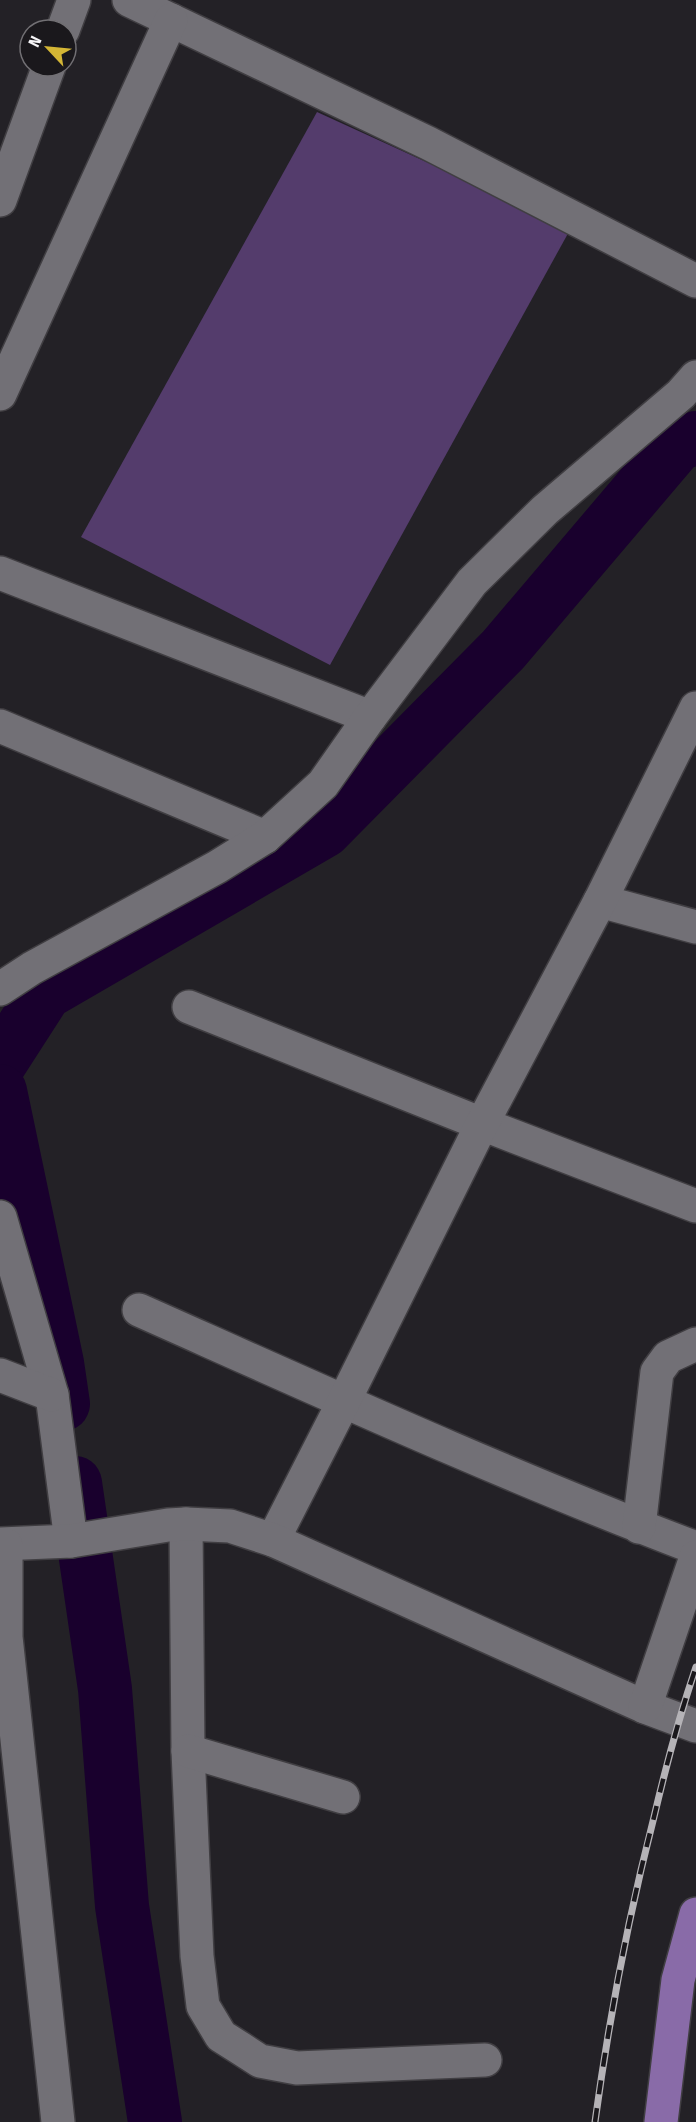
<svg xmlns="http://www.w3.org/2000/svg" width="696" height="2122" font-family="'Fira Sans Condensed',sans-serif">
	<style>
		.green { fill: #543c6c }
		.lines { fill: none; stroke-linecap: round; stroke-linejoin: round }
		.river { stroke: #19002d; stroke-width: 54 }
		.minor-casing { stroke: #403e42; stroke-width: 36 }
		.major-casing { stroke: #403e42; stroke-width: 36 }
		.minor { stroke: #727076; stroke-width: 33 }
		.major { stroke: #896ba8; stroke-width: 33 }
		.rail-casing { stroke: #b5b3b7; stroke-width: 7 }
		.rail { stroke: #1a181c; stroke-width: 4.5; stroke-dasharray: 14; stroke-linecap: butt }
	</style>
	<rect width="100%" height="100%" fill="#232126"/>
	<path class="green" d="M 317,112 L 571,228 L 330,665 L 81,537 Z"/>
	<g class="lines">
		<g class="river">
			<path d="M 0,1063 L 45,993 L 324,831 L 503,650 L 678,444 L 696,438"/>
			<path d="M 0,1091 L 57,1363 L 63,1404"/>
			<path d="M 75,1483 L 105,1689 L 122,1906 L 155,2122"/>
		</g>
		<defs>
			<g id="minor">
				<path d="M 129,0 L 428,143 L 696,281"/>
				<path d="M 63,30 L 74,0"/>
				<path d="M 0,200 L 49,66"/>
				<path d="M 0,394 L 171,20"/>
				<path d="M 0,573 L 370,717"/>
				<path d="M 0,726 L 265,837"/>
				<path d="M 600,901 L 696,927"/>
				<path d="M 0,989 L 32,968 L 217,867 L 265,837 L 323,784 L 370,717 L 472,582 L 545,510 L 681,394 L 696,377"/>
				<path d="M 189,1007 L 482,1124 L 696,1206"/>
				<path d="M 0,1217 L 52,1395 L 71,1541"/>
				<path d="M 139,1310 C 323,1392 507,1476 696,1548"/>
				<path d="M 0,1375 L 52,1395"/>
				<path d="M 186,1524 L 188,1751 L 197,1956 L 203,2006 L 221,2036 L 240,2048 L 260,2061 L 297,2068 L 485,2060"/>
				<path d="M 639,1527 L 657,1372 L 668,1357 L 696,1344"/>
				<path d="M 273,1540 L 344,1401 L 482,1124 L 600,901 L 696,708"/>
				<path d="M 0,1544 L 71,1541 L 168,1525 L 186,1524 L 230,1526 L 273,1540 L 645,1707 L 696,1726"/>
				<path d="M 6,1545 L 6,1637 L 58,2122"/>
				<path d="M 645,1707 L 696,1557"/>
				<path d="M 188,1751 L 343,1797"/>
			</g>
			<path id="major" d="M 661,2122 L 678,1980 L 696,1914"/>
		</defs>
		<use href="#minor" class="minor-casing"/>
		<use href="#major" class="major-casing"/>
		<use href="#minor" class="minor"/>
		<use href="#major" class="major"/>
		<defs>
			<path id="rail" d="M 595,2122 C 609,2019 628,1918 654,1817 C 666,1766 679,1717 696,1667"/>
		</defs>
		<use href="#rail" class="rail-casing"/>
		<use href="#rail" class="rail"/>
	</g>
	<g transform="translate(48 48) rotate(296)"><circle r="28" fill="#1a181c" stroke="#727074" stroke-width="1.5"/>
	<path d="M0-4.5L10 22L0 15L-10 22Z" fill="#d4b635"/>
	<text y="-9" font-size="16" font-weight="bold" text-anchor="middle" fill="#f5f4f7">N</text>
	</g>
</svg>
